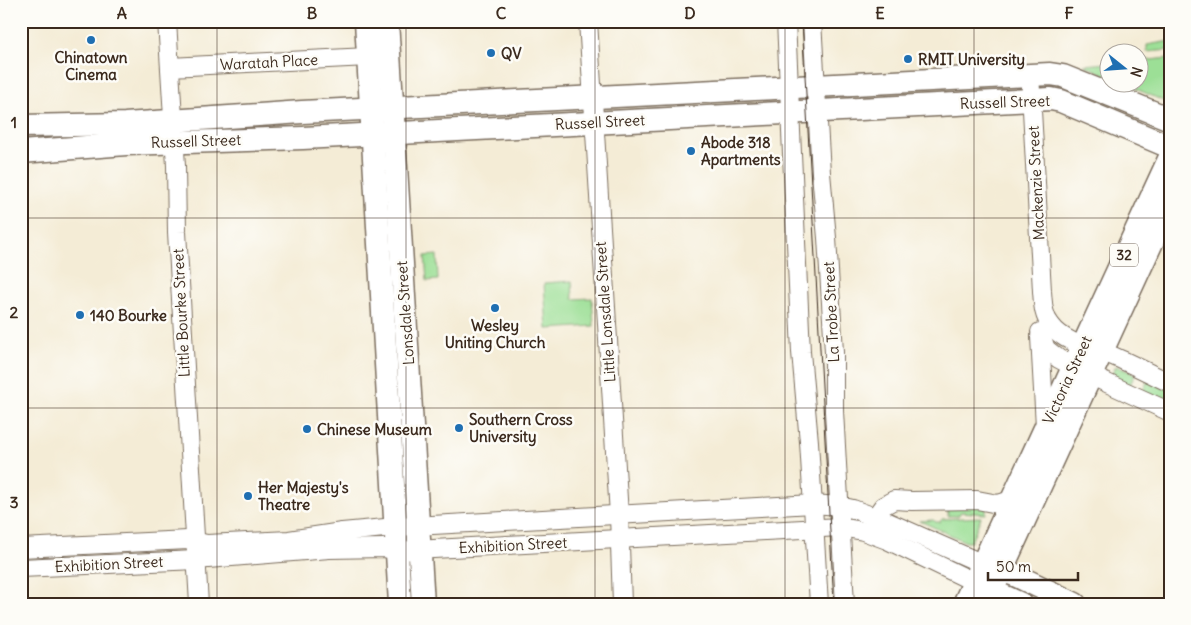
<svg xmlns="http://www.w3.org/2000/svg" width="1191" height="625" font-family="Delius,sans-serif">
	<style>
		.green { fill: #9cdf96; stroke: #6c845a }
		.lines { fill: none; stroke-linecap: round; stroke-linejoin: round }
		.minor-casing { stroke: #7c6e5e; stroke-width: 20 }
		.major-casing { stroke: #7c6e5e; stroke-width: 25 }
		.minor { stroke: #fff; stroke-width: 18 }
		.major { stroke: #fff; stroke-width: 22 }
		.tram { stroke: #3b2a1e; stroke-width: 1 }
		.grid { fill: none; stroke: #3b2a1e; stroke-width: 1; stroke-opacity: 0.55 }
		.poi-dot { fill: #1f6fb2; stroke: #fdfcf7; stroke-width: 2 }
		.labels { text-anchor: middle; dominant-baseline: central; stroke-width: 5; stroke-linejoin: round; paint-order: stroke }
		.shield { fill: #fdfcf7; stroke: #75695f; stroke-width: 1 }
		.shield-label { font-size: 14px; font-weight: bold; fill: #3b2a1e }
		.poi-label { font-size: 15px; font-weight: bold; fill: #3b2a1e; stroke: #fdfcf7; text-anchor: start }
		.street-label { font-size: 15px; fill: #3b2a1e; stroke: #fdfcf7 }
		.neatline { fill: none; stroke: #3b2a1e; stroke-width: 2 }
		.grid-label { font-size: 16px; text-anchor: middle; font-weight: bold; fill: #3b2a1e }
	</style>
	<rect width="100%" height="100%" fill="#fdfcf7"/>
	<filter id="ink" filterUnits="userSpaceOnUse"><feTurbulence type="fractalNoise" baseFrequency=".02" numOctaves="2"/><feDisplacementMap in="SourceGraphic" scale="10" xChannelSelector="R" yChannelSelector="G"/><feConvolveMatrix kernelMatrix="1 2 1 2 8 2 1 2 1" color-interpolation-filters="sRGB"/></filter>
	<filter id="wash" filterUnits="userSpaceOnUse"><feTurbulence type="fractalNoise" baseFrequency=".0096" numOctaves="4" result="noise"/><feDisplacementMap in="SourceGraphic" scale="20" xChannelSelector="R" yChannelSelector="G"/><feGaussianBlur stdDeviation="1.12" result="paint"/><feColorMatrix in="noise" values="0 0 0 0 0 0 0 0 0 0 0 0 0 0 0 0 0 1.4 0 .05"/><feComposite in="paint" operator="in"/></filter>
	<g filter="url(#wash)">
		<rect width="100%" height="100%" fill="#f4ecd6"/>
		<g class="green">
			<path d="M 1170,41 L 1170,50 L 1147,52 L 1147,45 Z"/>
			<path d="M 1170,58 L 1170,104 L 1123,83 L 1138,82 L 1139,61 Z"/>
			<path d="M 1108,63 L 1108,76 L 1084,65 Z"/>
			<path d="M 437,255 L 438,280 L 427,281 L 425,256 Z"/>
			<path d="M 572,281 L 573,299 L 592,298 L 594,326 L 547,329 L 544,283 Z"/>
			<path d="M 1116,366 L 1135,374 L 1130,385 L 1111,376 Z"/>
			<path d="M 1148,380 L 1170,390 L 1170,403 L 1143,391 Z"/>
			<path d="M 986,505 L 986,514 L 961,512 L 958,516 L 948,516 L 947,506 Z"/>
			<path d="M 981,517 L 971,542 L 966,542 L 920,521 L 933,520 L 936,522 L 940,522 L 942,519 Z"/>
		</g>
	</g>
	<g filter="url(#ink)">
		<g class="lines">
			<defs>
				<g id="minor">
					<path d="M 167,21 L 176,166 L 177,232 L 199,604"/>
					<path d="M 588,21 L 619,515 L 622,604"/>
					<path d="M 786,21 L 801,352 L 809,442 L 819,604"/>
					<path d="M 812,21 L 821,173 L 827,238 L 834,352 L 834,411 L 845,604"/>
					<path d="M 170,67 L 368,57"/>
					<path d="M 1030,74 L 1042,291 C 1043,303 1043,316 1051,325 C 1065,344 1092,348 1113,356 C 1132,364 1151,374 1170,383"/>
					<path d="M 1040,332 L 1046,349 L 1059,359 L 1083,372 L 1170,412"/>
					<path d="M 1040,337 L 1045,426"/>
					<path d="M 875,517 L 883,506 L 894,500 L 912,501 L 977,500 L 998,504 L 1011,500"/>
					<path d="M 21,548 L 188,540 L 207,544 L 289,540 L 342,532 L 396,527 L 813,504 L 839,506 L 853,509 L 888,522 L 983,564"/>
					<path d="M 21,568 L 196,560 L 329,549 L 384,548 L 397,551 L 840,527 L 863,531 L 887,540 L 974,582"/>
				</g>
				<g id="major">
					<path d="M 366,21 L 400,604"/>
					<path d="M 387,21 L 423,604"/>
					<path d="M 21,126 L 125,124 L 302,112 L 1050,74 L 1063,76 L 1170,119"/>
					<path d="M 21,152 L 126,144 L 303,138 L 1051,99 L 1061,101 L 1170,147"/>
					<path d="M 986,565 L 1015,575 L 1075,604"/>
					<path d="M 979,585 L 1021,604"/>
					<path d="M 964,604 L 1170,157"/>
					<path d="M 986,604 L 1170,203"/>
				</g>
			</defs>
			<use href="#minor" class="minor-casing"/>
			<use href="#major" class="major-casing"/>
			<use href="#minor" class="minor"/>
			<use href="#major" class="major"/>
			<path class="tram" d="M 802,21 L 834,604"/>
		</g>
	</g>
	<path class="grid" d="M 217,21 L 217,604M 406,21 L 406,604M 595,21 L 595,604M 785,21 L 785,604M 974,21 L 974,604M 21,218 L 1170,218M 21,408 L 1170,408"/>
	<g class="poi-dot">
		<circle cx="91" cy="40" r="5"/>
		<circle cx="491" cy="53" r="5"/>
		<circle cx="908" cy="59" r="5"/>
		<circle cx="691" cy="151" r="5"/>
		<circle cx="495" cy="308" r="5"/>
		<circle cx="80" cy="315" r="5"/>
		<circle cx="459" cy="428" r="5"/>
		<circle cx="307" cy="429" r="5"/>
		<circle cx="248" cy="496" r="5"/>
	</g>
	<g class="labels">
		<rect class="shield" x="1110" y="243.5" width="28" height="23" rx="4"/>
		<g class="shield-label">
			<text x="1124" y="255">32</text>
		</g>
		<g class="poi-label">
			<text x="501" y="53">QV</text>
			<text x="91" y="57" text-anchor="middle">Chinatown<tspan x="91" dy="17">Cinema</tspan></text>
			<text x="918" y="59">RMIT University</text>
			<text x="701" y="142">Abode 318<tspan x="701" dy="17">Apartments</tspan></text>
			<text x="90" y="315">140 Bourke</text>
			<text x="495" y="325" text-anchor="middle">Wesley<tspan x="495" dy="17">Uniting Church</tspan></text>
			<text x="469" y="419">Southern Cross<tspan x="469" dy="17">University</tspan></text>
			<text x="317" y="429">Chinese Museum</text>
			<text x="258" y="487">Her Majesty's<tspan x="258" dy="17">Theatre</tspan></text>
		</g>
		<g class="street-label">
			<text transform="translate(269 62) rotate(-3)">Waratah Place</text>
			<text transform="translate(1005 102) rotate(-2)">Russell Street</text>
			<text transform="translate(600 122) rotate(-3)">Russell Street</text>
			<text transform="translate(196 141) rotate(-2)">Russell Street</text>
			<text transform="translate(1036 183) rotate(-93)">Mackenzie Street</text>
			<text transform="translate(605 312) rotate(-94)">Little Lonsdale Street</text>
			<text transform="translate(831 312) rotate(-93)">La Trobe Street</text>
			<text transform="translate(181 313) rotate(-93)">Little Bourke Street</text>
			<text transform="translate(405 313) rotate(-94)">Lonsdale Street</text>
			<text transform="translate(1067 380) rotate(-65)">Victoria Street</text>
			<text transform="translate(513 545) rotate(-3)">Exhibition Street</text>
			<text transform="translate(109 564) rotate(-3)">Exhibition Street</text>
		</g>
	</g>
	<rect width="1191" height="625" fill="none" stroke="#fdfcf7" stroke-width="55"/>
	<g transform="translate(1124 68) rotate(107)"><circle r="24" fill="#fdfcf7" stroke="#afa8a0"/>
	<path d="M0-4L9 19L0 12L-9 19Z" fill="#1f6fb2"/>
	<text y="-8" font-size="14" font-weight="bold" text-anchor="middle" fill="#3b2a1e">N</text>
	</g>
	<path d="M988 572v8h90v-8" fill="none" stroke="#3b2a1e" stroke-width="2.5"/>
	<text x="996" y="572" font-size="15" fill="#3b2a1e" stroke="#fdfcf7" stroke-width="4" paint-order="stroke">50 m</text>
	<rect x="28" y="28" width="1136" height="570" class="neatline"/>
	<g class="grid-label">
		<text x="122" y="19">A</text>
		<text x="312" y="19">B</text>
		<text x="501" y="19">C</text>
		<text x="690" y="19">D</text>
		<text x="880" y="19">E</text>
		<text x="1069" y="19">F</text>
		<text x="14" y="128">1</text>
		<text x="14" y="318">2</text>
		<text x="14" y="508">3</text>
	</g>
</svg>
